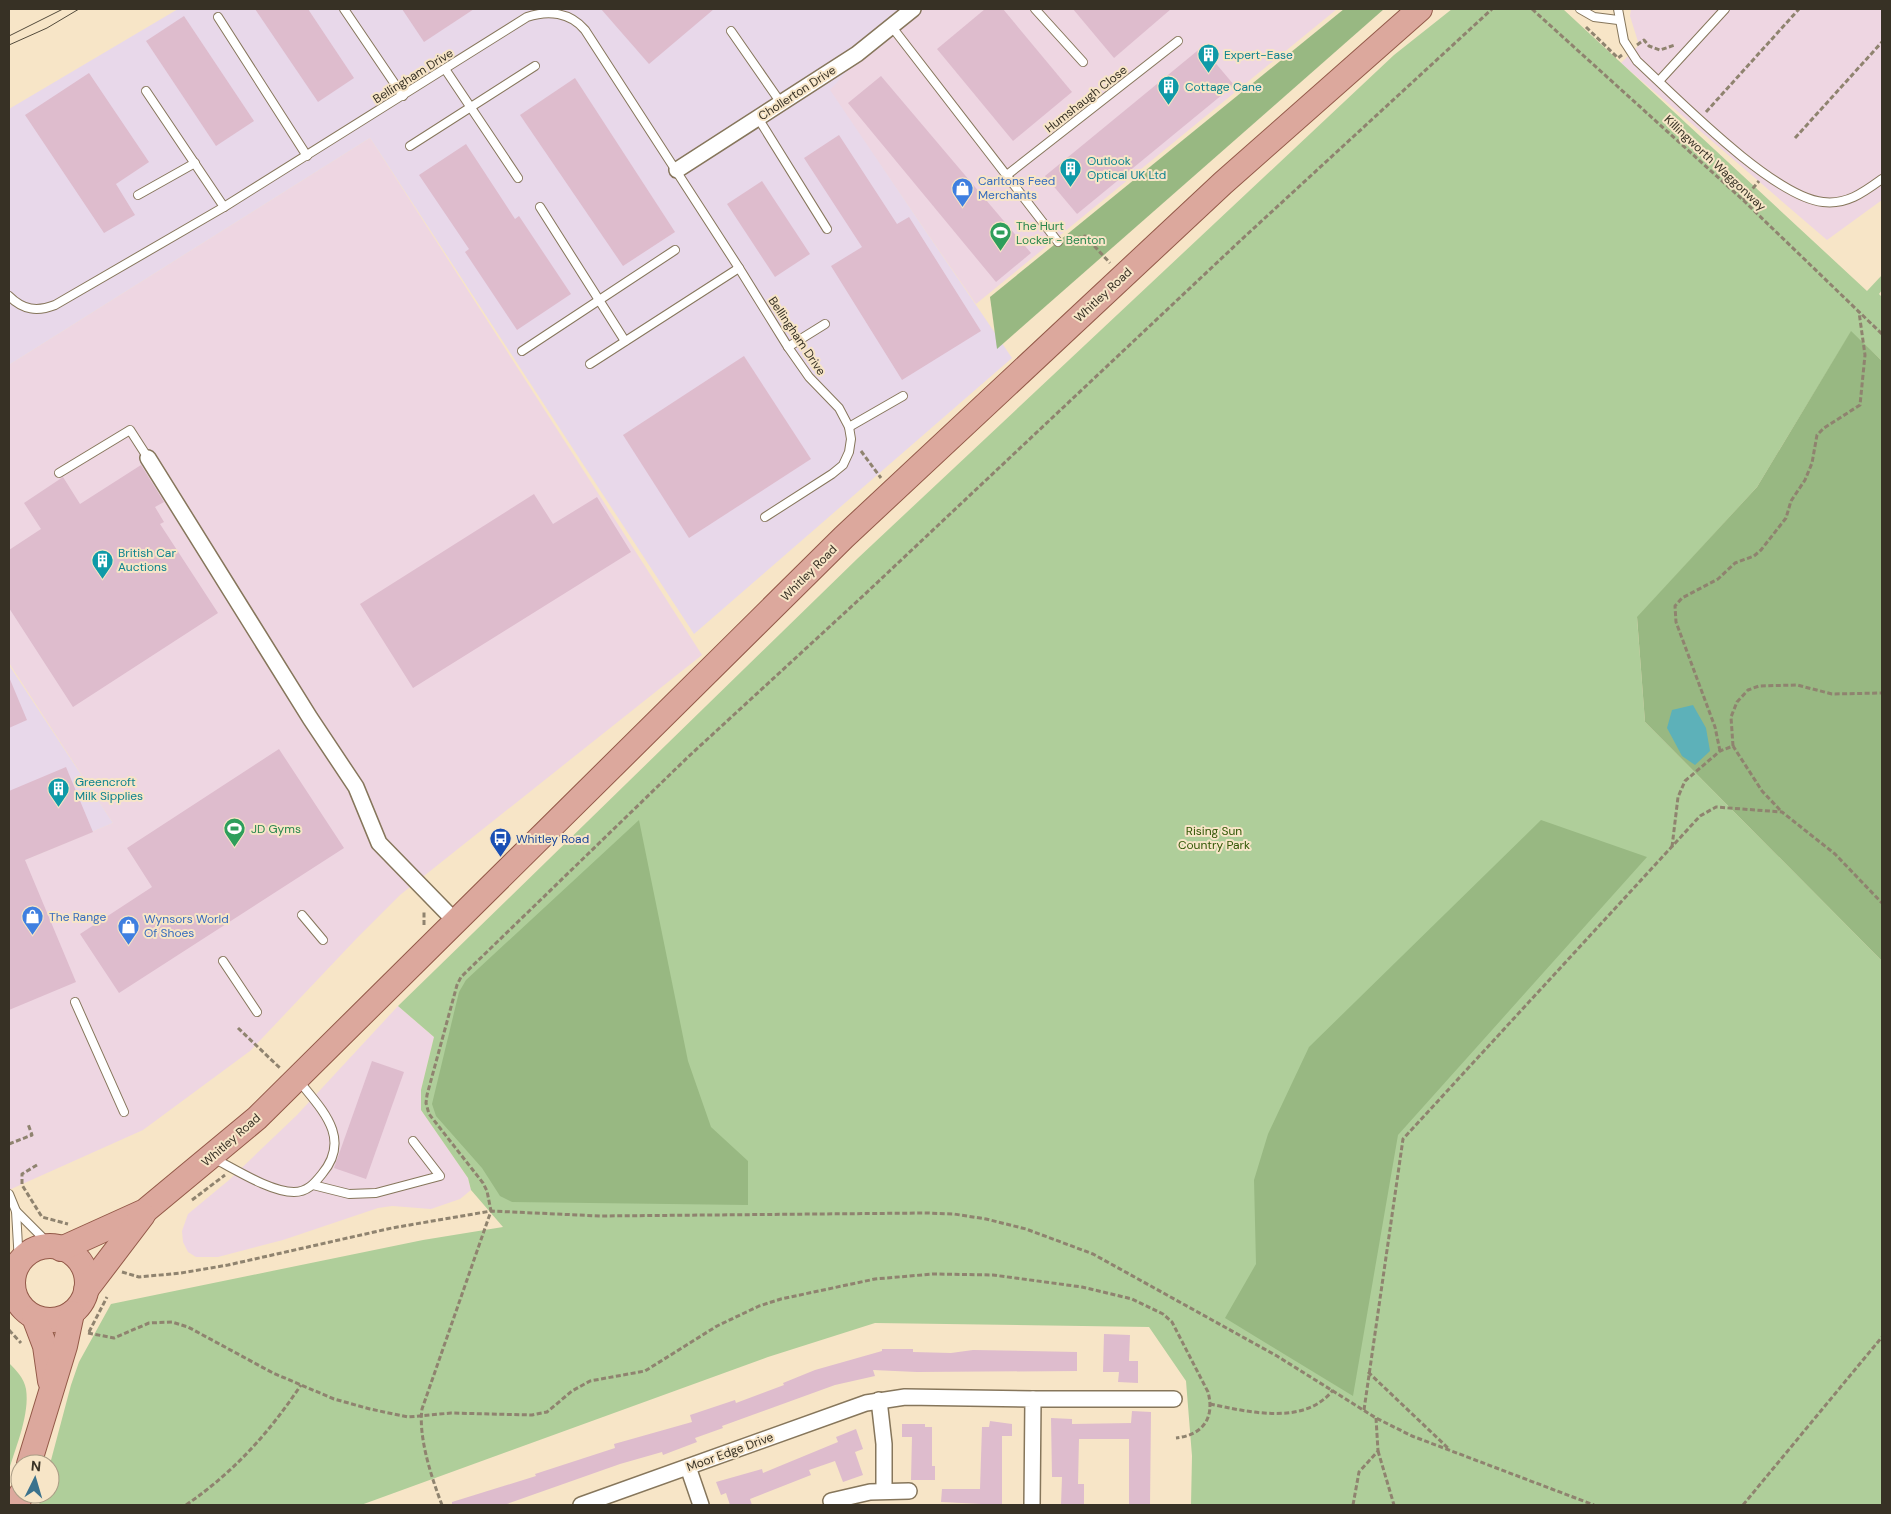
<svg xmlns="http://www.w3.org/2000/svg" width="1891" height="1514" font-family="'DM Sans',sans-serif">
	<style>
		.commercial { fill: #eed6e2 }
		.industrial { fill: #e8d8ea }
		.green { fill: #afce9a }
		.forest { fill: #98b882 }
		.water { fill: #5db1b9 }
		.building { fill: #debccd }
		.lines { fill: none; stroke-linecap: round; stroke-linejoin: round }
		.service-casing { stroke: #86765b; stroke-width: 10 }
		.minor-casing { stroke: #86765b; stroke-width: 18 }
		.primary-casing { stroke: #935948; stroke-width: 26 }
		.path { stroke: #8f836f; stroke-width: 3; stroke-dasharray: 5 2.5; stroke-linecap: butt }
		.service { stroke: #fff; stroke-width: 8 }
		.minor { stroke: #fff; stroke-width: 15 }
		.primary { stroke: #dca89d; stroke-width: 24 }
		.tram { stroke: #534b3c; stroke-width: 1 }
		.labels { text-anchor: middle; dominant-baseline: central; stroke-width: 4; stroke-linejoin: round; paint-order: stroke }
		.culture-label { font-size: 12px; fill: #0d838f; stroke: #f7e5c7; text-anchor: start }
		.street-label { font-size: 12px; fill: #373125; stroke: #f7e5c7 }
		.shop-label { font-size: 12px; fill: #366cbe; stroke: #f7e5c7; text-anchor: start }
		.leisure-label { font-size: 12px; fill: #27864d; stroke: #f7e5c7; text-anchor: start }
		.park-label { font-size: 12px; fill: #305605; stroke: #f7e5c7 }
		.transit-label { font-size: 12px; fill: #164399; stroke: #f7e5c7; text-anchor: start }
	</style>
	<rect width="100%" height="100%" fill="#f7e5c7"/>
	<g class="commercial">
		<path d="M 904,9 L 1337,9 L 976,304 L 829,90 Z"/>
		<path d="M 1631,9 L 1882,9 L 1882,200 L 1827,240 L 1621,63 L 1639,45 L 1630,16 Z"/>
		<path d="M 370,138 L 702,655 L 400,895 L 357,938 L 250,1051 L 143,1130 L 9,1190 L 9,867 L 113,823 L 9,663 L 9,365 Z"/>
		<path d="M 398,1006 L 434,1037 L 421,1090 L 421,1110 L 468,1178 L 471,1190 L 460,1199 L 431,1209 L 392,1206 L 378,1208 L 283,1240 L 218,1257 L 196,1257 L 188,1252 L 183,1242 L 182,1231 L 188,1214 L 229,1180 L 297,1115 Z"/>
	</g>
	<g class="industrial">
		<path d="M 178,9 L 904,9 L 830,90 L 1012,358 L 694,634 L 370,138 L 9,365 L 9,109 Z"/>
		<path d="M 9,665 L 113,823 L 9,867 Z"/>
	</g>
	<g class="green">
		<path d="M 1452,9 L 1563,9 L 1867,291 L 1882,275 L 1882,290 L 1879,294 L 1882,297 L 1882,361 L 1851,332 L 1757,487 L 1637,618 L 1645,722 L 1882,961 L 1882,1505 L 1191,1505 L 1192,1456 L 1186,1381 L 1149,1327 L 875,1323 L 768,1357 L 361,1505 L 39,1505 L 42,1494 L 50,1494 L 50,1464 L 71,1385 L 79,1362 L 111,1304 L 423,1240 L 503,1227 L 471,1190 L 468,1178 L 421,1110 L 421,1090 L 434,1037 L 398,1006 L 857,559 L 1394,55 Z"/>
		<path d="M 9,1363 C 16,1370 24,1378 26,1389 C 30,1414 16,1446 9,1470 Z"/>
	</g>
	<g class="forest">
		<path d="M 1344,9 L 1384,9 L 997,349 L 990,297 Z"/>
		<path d="M 1851,331 L 1882,361 L 1882,961 L 1645,722 L 1637,617 L 1757,487 Z"/>
		<path d="M 639,820 L 688,1061 L 711,1127 L 748,1161 L 748,1205 L 512,1202 L 500,1196 L 482,1168 L 436,1116 L 432,1104 L 459,992 L 466,980 Z"/>
		<path d="M 1541,820 L 1647,857 L 1398,1135 L 1353,1396 L 1225,1318 L 1256,1264 L 1254,1180 L 1268,1134 L 1309,1047 Z"/>
	</g>
	<path class="water" d="M 1693,705 L 1706,728 L 1710,751 L 1695,765 L 1682,756 L 1667,728 L 1672,710 Z"/>
	<g class="building">
		<path d="M 255,9 L 308,9 L 354,78 L 318,102 Z"/>
		<path d="M 402,9 L 474,9 L 424,42 Z"/>
		<path d="M 601,9 L 714,9 L 649,64 Z"/>
		<path d="M 985,9 L 1003,9 L 1072,92 L 1013,141 L 937,49 Z"/>
		<path d="M 1073,9 L 1171,9 L 1114,58 Z"/>
		<path d="M 184,16 L 254,121 L 216,146 L 146,41 Z"/>
		<path d="M 1202,47 L 1234,85 L 1077,214 L 1045,176 Z"/>
		<path d="M 89,73 L 149,162 L 116,184 L 135,215 L 104,233 L 25,115 Z"/>
		<path d="M 881,76 L 1031,253 L 996,282 L 848,103 Z"/>
		<path d="M 575,78 L 675,232 L 623,266 L 520,115 Z"/>
		<path d="M 839,135 L 897,224 L 909,217 L 981,331 L 902,380 L 831,266 L 862,247 L 804,158 Z"/>
		<path d="M 466,144 L 515,219 L 519,216 L 571,294 L 517,330 L 465,252 L 469,249 L 419,175 Z"/>
		<path d="M 762,181 L 810,254 L 775,277 L 727,204 Z"/>
		<path d="M 744,356 L 811,459 L 689,538 L 623,435 Z"/>
		<path d="M 141,465 L 164,502 L 155,507 L 164,522 L 160,524 L 218,613 L 73,707 L 9,608 L 9,550 L 41,529 L 24,503 L 63,477 L 80,504 Z"/>
		<path d="M 534,494 L 553,524 L 597,497 L 631,552 L 413,688 L 360,604 Z"/>
		<path d="M 9,677 L 27,720 L 9,728 Z"/>
		<path d="M 279,749 L 344,848 L 119,993 L 80,934 L 152,887 L 127,848 Z"/>
		<path d="M 66,767 L 93,832 L 25,860 L 76,982 L 9,1010 L 9,791 Z"/>
		<path d="M 372,1061 L 404,1072 L 366,1179 L 334,1168 Z"/>
		<path d="M 1104,1334 L 1130,1335 L 1129,1361 L 1138,1361 L 1138,1383 L 1118,1382 L 1119,1372 L 1103,1372 Z"/>
		<path d="M 882,1349 L 913,1349 L 913,1352 L 951,1353 L 973,1350 L 1077,1352 L 1077,1371 L 917,1372 L 873,1370 L 875,1376 L 835,1385 L 722,1426 L 723,1428 L 695,1438 L 697,1442 L 676,1450 L 663,1455 L 662,1452 L 620,1464 L 504,1505 L 452,1505 L 452,1502 L 536,1476 L 535,1474 L 615,1448 L 614,1444 L 692,1422 L 690,1415 L 735,1400 L 736,1403 L 784,1385 L 783,1383 L 815,1370 L 882,1351 Z"/>
		<path d="M 1132,1411 L 1151,1412 L 1150,1505 L 1129,1505 L 1129,1439 L 1079,1439 L 1078,1484 L 1084,1484 L 1084,1505 L 1061,1505 L 1062,1477 L 1052,1477 L 1051,1418 L 1072,1419 L 1072,1424 L 1131,1423 Z"/>
		<path d="M 990,1421 L 1012,1424 L 1012,1436 L 1002,1436 L 1002,1505 L 941,1502 L 942,1489 L 980,1489 L 982,1427 L 989,1427 Z"/>
		<path d="M 902,1424 L 925,1424 L 925,1427 L 932,1427 L 932,1466 L 935,1466 L 935,1480 L 911,1480 L 912,1437 L 902,1437 Z"/>
		<path d="M 856,1429 L 863,1449 L 855,1452 L 863,1475 L 843,1482 L 835,1461 L 809,1470 L 811,1475 L 750,1499 L 752,1505 L 730,1505 L 726,1493 L 721,1495 L 716,1482 L 762,1469 L 763,1473 L 775,1468 L 838,1442 L 836,1437 Z"/>
	</g>
	<g class="lines">
		<defs>
			<g id="service">
				<path d="M 344,9 L 403,96"/>
				<path d="M 1035,9 L 1083,62"/>
				<path d="M 1580,9 L 1594,17 L 1618,20"/>
				<path d="M 1618,9 L 1624,41 L 1637,61 C 1676,97 1773,197 1823,202 C 1847,205 1864,192 1882,179"/>
				<path d="M 218,17 L 307,156"/>
				<path d="M 892,27 L 1058,242"/>
				<path d="M 731,31 L 781,103"/>
				<path d="M 445,69 L 518,178"/>
				<path d="M 1659,81 L 1725,9"/>
				<path d="M 146,91 L 224,207"/>
				<path d="M 758,118 L 827,229"/>
				<path d="M 410,146 L 535,66"/>
				<path d="M 1007,175 L 1178,41"/>
				<path d="M 138,195 L 195,163"/>
				<path d="M 540,207 L 625,341"/>
				<path d="M 9,296 C 23,310 37,312 55,305 L 224,207 L 527,17 C 548,10 570,12 585,30 L 739,268 L 788,347 L 809,377 L 839,408 L 849,427 L 851,439 L 849,452 L 843,465 L 832,474 L 765,517"/>
				<path d="M 788,347 L 825,324"/>
				<path d="M 522,351 L 675,250"/>
				<path d="M 590,364 L 739,268"/>
				<path d="M 849,427 L 903,396"/>
				<path d="M 59,473 L 130,430 L 148,458"/>
				<path d="M 302,915 L 323,940"/>
				<path d="M 223,961 L 257,1012"/>
				<path d="M 75,1002 L 124,1112"/>
				<path d="M 213,1158 C 235,1169 270,1192 294,1192 C 307,1192 314,1184 322,1174 C 352,1138 322,1110 299,1081"/>
				<path d="M 313,1185 L 349,1194 L 376,1193 L 440,1176 L 413,1141"/>
				<path d="M 9,1194 L 16,1211 L 19,1263"/>
				<path d="M 16,1211 L 52,1247"/>
			</g>
			<g id="minor">
				<path d="M 677,170 L 857,54 L 913,9"/>
				<path d="M 148,458 L 310,718 L 356,787 L 379,843 L 456,922"/>
				<path d="M 1033,1399 L 1174,1399"/>
				<path d="M 879,1400 L 884,1444 L 884,1490"/>
				<path d="M 688,1467 L 701,1505"/>
				<path d="M 831,1501 L 870,1492 L 909,1491"/>
				<path d="M 581,1505 L 866,1403 L 905,1397 L 1033,1399 L 1032,1505"/>
			</g>
			<g id="primary">
				<circle cx="50" cy="1283" r="37"/>
				<path d="M 61,1249 L 145,1211 L 257,1118 L 844,537 L 1223,183 L 1420,9"/>
				<path d="M 86,1290 L 143,1215"/>
				<path d="M 34,1317 L 45,1346 L 50,1381"/>
				<path d="M 29,1464 L 65,1346 L 72,1313"/>
				<path d="M 17,1505 L 21,1494"/>
			</g>
		</defs>
		<use href="#service" class="service-casing"/>
		<use href="#minor" class="minor-casing"/>
		<use href="#primary" class="primary-casing"/>
		<g class="path">
			<path d="M 1532,9 L 1743,200 L 1882,334"/>
			<path d="M 1586,27 L 1618,58 L 1622,55"/>
			<path d="M 1637,45 L 1644,40 L 1649,46 L 1660,50 L 1675,45"/>
			<path d="M 1706,112 L 1799,9"/>
			<path d="M 1795,138 L 1882,42"/>
			<path d="M 1743,200 L 1759,181"/>
			<path d="M 1069,240 L 1085,236 L 1110,263"/>
			<path d="M 861,451 L 881,478"/>
			<path d="M 1733,746 L 1731,717 L 1737,702 L 1748,690 L 1759,686 L 1797,685 L 1832,694 L 1882,693"/>
			<path d="M 1720,751 L 1715,727 L 1676,622 L 1675,606 L 1682,598 L 1718,579 L 1735,563 L 1754,556 L 1761,550 L 1786,518 L 1791,501 L 1805,480 L 1812,463 L 1817,435 L 1824,428 L 1860,405 L 1865,355 L 1859,312"/>
			<path d="M 1672,847 L 1678,797 L 1685,781 L 1720,751 L 1733,746 L 1762,791 L 1781,811"/>
			<path d="M 424,925 L 424,911"/>
			<path d="M 238,1028 L 281,1069"/>
			<path d="M 9,1144 L 32,1135 L 28,1124"/>
			<path d="M 37,1165 L 22,1174 L 22,1185 L 42,1217 L 68,1224"/>
			<path d="M 192,1200 L 225,1175"/>
			<path d="M 122,1272 L 139,1277 L 181,1273 L 228,1265 L 392,1228 L 491,1211 L 600,1216 L 927,1213 L 954,1214 L 986,1219 L 1026,1229 L 1093,1254 L 1277,1356 L 1376,1418 L 1412,1436 L 1594,1505"/>
			<path d="M 9,1330 L 21,1343"/>
			<path d="M 89,1332 L 107,1297"/>
			<path d="M 88,1333 L 114,1338 L 149,1323 L 172,1322 L 188,1327 L 273,1373 L 334,1399 L 370,1409 L 408,1417 L 451,1413 L 532,1415 L 547,1412 L 572,1391 L 590,1381 L 645,1371 L 717,1326 L 759,1306 L 781,1299 L 875,1279 L 933,1274 L 993,1275 L 1082,1287 L 1132,1299 L 1163,1314 L 1172,1322 L 1208,1392 C 1215,1418 1203,1435 1176,1438"/>
			<path d="M 1368,1372 L 1449,1449"/>
			<path d="M 1210,1404 C 1249,1412 1305,1426 1333,1390"/>
			<path d="M 1364,1410 L 1403,1139 L 1700,816 L 1716,807 L 1782,812 L 1835,854 L 1882,903"/>
			<path d="M 1378,1451 L 1394,1505"/>
			<path d="M 186,1505 C 235,1471 268,1434 301,1385"/>
			<path d="M 442,1505 C 432,1479 418,1437 422,1409 L 491,1211 L 487,1191 L 483,1183 L 429,1114 L 426,1103 L 427,1095 L 457,985 L 461,977 L 688,757 L 864,595 L 1241,240 L 1492,9"/>
			<path d="M 1353,1505 L 1359,1472 L 1378,1451 L 1376,1418"/>
			<path d="M 1743,1505 L 1882,1337"/>
		</g>
		<use href="#service" class="service"/>
		<use href="#minor" class="minor"/>
		<use href="#primary" class="primary"/>
		<g class="tram">
			<path d="M 9,36 L 63,9"/>
			<path d="M 9,45 L 47,28 L 79,9"/>
		</g>
	</g>
	<defs>
		<symbol id="building-pin" viewBox="-11 -11 22 30"><path d="M0 17L-7.5 6A9.5 9.5 0 1 1 7.5 6Z" fill="#0f9aa8" stroke="#f7e5c7"/><path d="M-4-6H4V6H1V3H-1V6H-4ZM-2.5-4.3h1.7v1.8h-1.7ZM.8-4.3h1.7v1.8H.8ZM-2.5-1h1.7V.8h-1.7ZM.8-1h1.7V.8H.8Z" fill="#fff"/></symbol>
		<symbol id="shop-pin" viewBox="-11 -11 22 30"><path d="M0 17L-7.5 6A9.5 9.5 0 1 1 7.5 6Z" fill="#3f7fe0" stroke="#f7e5c7"/><path d="M-5-2.5h2.3a2.7 3.5 0 0 1 5.4 0H5L5.5 6h-11ZM-1.5-2.5h3a1.5 2.3 0 0 0-3 0Z" fill="#fff"/></symbol>
		<symbol id="stadium-pin" viewBox="-11 -11 22 30"><path d="M0 17L-7.5 6A9.5 9.5 0 1 1 7.5 6Z" fill="#2e9e5b" stroke="#f7e5c7"/><path d="M0-5a6.5 5 0 1 0 0 10a6.5 5 0 1 0 0-10ZM-3.5-1.8h7v3.6h-7Z" fill="#fff"/></symbol>
		<symbol id="bus-pin" viewBox="-11 -11 22 30"><path d="M0 17L-7.5 6A9.5 9.5 0 1 1 7.5 6Z" fill="#1a4fb4" stroke="#f7e5c7"/><path d="M-5-6H5V4H4V6H2V4H-2V6H-4V4H-5ZM-3.5-4V0h7V-4ZM-3.5 1.2v1.5H-2V1.2ZM2 1.2v1.5H3.5V1.2Z" fill="#fff"/></symbol>
	</defs>
	<g fill-rule="evenodd">
		<use href="#building-pin" x="1196" y="42" width="25" height="34"/>
		<use href="#building-pin" x="1156" y="74" width="25" height="34"/>
		<use href="#building-pin" x="1058" y="156" width="25" height="34"/>
		<use href="#shop-pin" x="950" y="176" width="25" height="34"/>
		<use href="#stadium-pin" x="988" y="220" width="25" height="34"/>
		<use href="#building-pin" x="90" y="548" width="25" height="34"/>
		<use href="#building-pin" x="46" y="776" width="25" height="34"/>
		<use href="#stadium-pin" x="222" y="816" width="25" height="34"/>
		<use href="#bus-pin" x="488" y="826" width="25" height="34"/>
		<use href="#shop-pin" x="20" y="904" width="25" height="34"/>
		<use href="#shop-pin" x="116" y="914" width="25" height="34"/>
	</g>
	<g class="labels">
		<g class="culture-label">
			<text x="1224" y="55">Expert-Ease</text>
			<text x="1185" y="87">Cottage Cane</text>
			<text x="1087" y="161">Outlook<tspan x="1087" dy="14">Optical UK Ltd</tspan></text>
			<text x="118" y="553">British Car<tspan x="118" dy="14">Auctions</tspan></text>
			<text x="75" y="782">Greencroft<tspan x="75" dy="14">Milk Sipplies</tspan></text>
		</g>
		<g class="street-label">
			<text transform="translate(413 76) rotate(-32)">Bellingham Drive</text>
			<text transform="translate(797 93) rotate(-33)">Chollerton Drive</text>
			<text transform="translate(1086 99) rotate(-38)">Humshaugh Close</text>
			<text transform="translate(1715 163) rotate(43)">Killingworth Waggonway</text>
			<text transform="translate(1103 295) rotate(-43)">Whitley Road</text>
			<text transform="translate(797 336) rotate(56)">Bellingham Drive</text>
			<text transform="translate(809 573) rotate(-45)">Whitley Road</text>
			<text transform="translate(231 1140) rotate(-41)">Whitley Road</text>
			<text transform="translate(730 1452) rotate(-20)">Moor Edge Drive</text>
		</g>
		<g class="shop-label">
			<text x="978" y="181">Carltons Feed<tspan x="978" dy="14">Merchants</tspan></text>
			<text x="49" y="917">The Range</text>
			<text x="144" y="919">Wynsors World<tspan x="144" dy="14">Of Shoes</tspan></text>
		</g>
		<g class="leisure-label">
			<text x="1016" y="226">The Hurt<tspan x="1016" dy="14">Locker - Benton</tspan></text>
			<text x="251" y="829">JD Gyms</text>
		</g>
		<g class="park-label">
			<text x="1214" y="831">Rising Sun<tspan x="1214" dy="14">Country Park</tspan></text>
		</g>
		<g class="transit-label">
			<text x="516" y="839">Whitley Road</text>
		</g>
	</g>
	<rect width="1891" height="1514" fill="none" stroke="#373125" stroke-width="20"/>
	<g transform="translate(35 1479) rotate(5)"><circle r="24" fill="#f7e5c7" stroke="#aa9d86"/>
	<path d="M0-4L9 19L0 12L-9 19Z" fill="#3b728d"/>
	<text y="-8" font-size="14" font-weight="bold" text-anchor="middle" fill="#373125">N</text>
	</g>
</svg>
